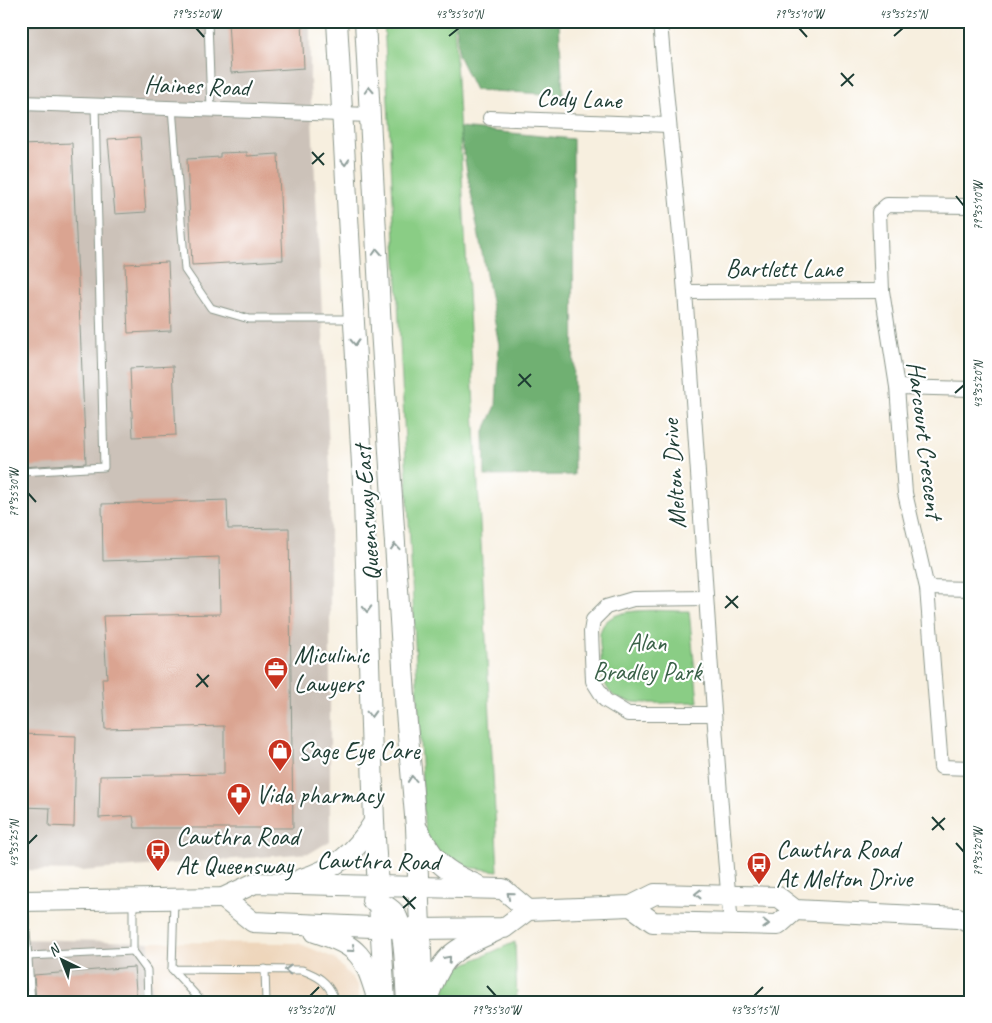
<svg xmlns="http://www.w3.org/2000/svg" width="992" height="1023" font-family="Caveat,sans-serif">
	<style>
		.built { fill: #eed6bb }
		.industrial { fill: #ccc2b9 }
		.green { fill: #8acd85; stroke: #54855c }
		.forest { fill: #6fb072; stroke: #477653 }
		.building { fill: #daa491 }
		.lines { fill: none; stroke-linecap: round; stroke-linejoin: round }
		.lane-casing { stroke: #8b968a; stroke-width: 9 }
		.street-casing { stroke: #8b968a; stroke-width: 16 }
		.secondary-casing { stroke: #8b968a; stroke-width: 22 }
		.lane { stroke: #fff; stroke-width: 7 }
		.street { stroke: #fff; stroke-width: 14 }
		.secondary { stroke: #fff; stroke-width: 20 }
		.oneway { stroke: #8f9e9a }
		.ticks { fill: none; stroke: #1f3d34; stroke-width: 2 }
		.labels { text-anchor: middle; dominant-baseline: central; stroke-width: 4.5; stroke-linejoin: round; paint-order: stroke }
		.street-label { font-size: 25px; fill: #1f3d34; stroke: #fff }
		.park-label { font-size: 25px; fill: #3a6148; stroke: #fff }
		.poi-label { font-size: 25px; fill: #1f3d34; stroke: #fff; text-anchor: start }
		.neatline { fill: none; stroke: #1f3d34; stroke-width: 2 }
		.ticks-label { font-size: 12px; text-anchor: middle; fill: #1f3d34 }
	</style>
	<rect width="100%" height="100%" fill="#fff"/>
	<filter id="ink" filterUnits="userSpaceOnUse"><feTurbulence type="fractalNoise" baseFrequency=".02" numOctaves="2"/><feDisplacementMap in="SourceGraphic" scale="10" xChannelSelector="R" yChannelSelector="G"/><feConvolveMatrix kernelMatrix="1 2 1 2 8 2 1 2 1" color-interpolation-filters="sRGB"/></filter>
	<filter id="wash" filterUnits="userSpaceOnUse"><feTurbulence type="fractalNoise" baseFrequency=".0096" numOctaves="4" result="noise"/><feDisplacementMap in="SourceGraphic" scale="20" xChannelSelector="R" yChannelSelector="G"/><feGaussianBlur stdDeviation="1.12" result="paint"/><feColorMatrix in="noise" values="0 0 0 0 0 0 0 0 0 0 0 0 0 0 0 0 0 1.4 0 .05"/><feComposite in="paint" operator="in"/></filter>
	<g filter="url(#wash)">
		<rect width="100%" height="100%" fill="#f7efdf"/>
		<path class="built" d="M 149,942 L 298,943 L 334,958 L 358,985 L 359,1002 L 153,1002 Z"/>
		<g class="industrial">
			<path d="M 21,21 L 310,21 L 310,81 L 330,467 L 330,841 L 310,853 L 82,871 L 21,870 Z"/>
			<path d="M 21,939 L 149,942 L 153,1002 L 21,1002 Z"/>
		</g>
		<g class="green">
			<path d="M 384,21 L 454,21 L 498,871 L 426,862 Z"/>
			<path d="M 689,611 L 698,702 C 678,702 629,707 614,696 C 603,688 601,670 601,657 C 601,649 598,638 601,630 C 609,603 666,612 689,611 Z"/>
			<path d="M 515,942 L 517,1002 L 439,1002 L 447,972 Z"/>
		</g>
		<g class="forest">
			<path d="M 456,21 L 559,21 L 563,95 L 475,90 L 458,55 Z"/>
			<path d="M 459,128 L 573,139 L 574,475 L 485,476 L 484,432 L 496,406 L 499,345 Z"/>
		</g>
		<g id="blocks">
			<g class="building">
				<path d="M 228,21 L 302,21 L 304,68 L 231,73 Z"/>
				<path d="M 140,137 L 146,212 L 115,214 L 108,139 Z"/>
				<path d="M 72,143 L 86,463 L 21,467 L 21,145 Z"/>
				<path d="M 247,152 L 247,156 L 278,154 L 283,260 L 192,265 L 187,159 L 220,157 L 220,153 Z"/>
				<path d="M 168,262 L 171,331 L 128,333 L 125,264 Z"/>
				<path d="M 173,366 L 176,435 L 133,437 L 130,368 Z"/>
				<path d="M 227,500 L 228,529 L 289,528 L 293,828 L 135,828 L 133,816 L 99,818 L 100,776 L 224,774 L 224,726 L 105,729 L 102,678 L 107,678 L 103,616 L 220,614 L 219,557 L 103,561 L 102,504 Z"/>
				<path d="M 21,734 L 76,736 L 74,827 L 49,826 L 50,808 L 21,807 Z"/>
				<path d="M 134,967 L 137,1002 L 36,1002 L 34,975 Z"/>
			</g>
		</g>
	</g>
	<g filter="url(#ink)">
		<use href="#blocks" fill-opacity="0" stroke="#8b968a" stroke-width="1"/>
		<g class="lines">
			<defs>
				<g id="lane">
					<path d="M 208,21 L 211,109"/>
					<path d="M 21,23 L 67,21"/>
					<path d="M 172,108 L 185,270 L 211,308 L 249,319 L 353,319"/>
					<path d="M 21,472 L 104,467 L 95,105"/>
					<path d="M 174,899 L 172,969 L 302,970 C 318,976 327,981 334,997"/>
					<path d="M 24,901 L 31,1002"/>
					<path d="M 133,951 L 147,970 L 148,1002"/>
					<path d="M 28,956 L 133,951 L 133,902"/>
					<path d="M 172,969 L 202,1002"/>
					<path d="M 265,969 L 266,1002"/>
				</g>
				<g id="street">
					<path d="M 660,21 C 667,112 678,202 685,293 C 702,503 711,714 731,924"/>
					<path d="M 21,103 L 370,115"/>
					<path d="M 490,118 L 668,125"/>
					<path d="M 971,206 L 887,205 L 879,212 L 882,291 L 897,387 L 905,493 L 927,588 L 941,767 L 971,768"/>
					<path d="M 685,292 L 882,291"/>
					<path d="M 897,387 L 971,389"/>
					<path d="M 927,588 L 971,589"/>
					<path d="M 705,598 L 633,599 L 606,607 L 593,620 L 591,632 L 593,681 L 605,700 L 628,714 L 714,714"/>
				</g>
				<g id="secondary">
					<path d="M 337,21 L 364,500 L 374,822 L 385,1002"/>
					<path d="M 365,21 L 381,329 L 406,712 L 416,827 L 423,1002"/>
					<path d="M 418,830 C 436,863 442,870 477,885"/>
					<path d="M 299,880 C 336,868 353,856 374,822"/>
					<path d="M 223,898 L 253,922 L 419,929 L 504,928 L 528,910 L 631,906 L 655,894 L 778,897 L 795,910 L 958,918 L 971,923"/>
					<path d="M 372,900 C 381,903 393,908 397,917 C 406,936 405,980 407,1002"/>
					<path d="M 21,901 L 223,898 L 255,883 L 503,889 L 528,910"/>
					<path d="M 631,906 L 653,922 L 778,925 L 795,910"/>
					<path d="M 315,932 C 361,947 364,955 378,1001"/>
					<path d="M 427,1000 C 443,952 452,951 496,931"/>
				</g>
			</defs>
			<use href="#lane" class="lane-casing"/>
			<use href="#street" class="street-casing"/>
			<use href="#secondary" class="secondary-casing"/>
			<use href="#lane" class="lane"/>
			<use href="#street" class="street"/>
			<use href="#secondary" class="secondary"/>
		</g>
		<defs><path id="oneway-chevron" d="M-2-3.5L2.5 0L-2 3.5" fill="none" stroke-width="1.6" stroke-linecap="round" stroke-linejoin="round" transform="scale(1.25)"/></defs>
		<g class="oneway">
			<use href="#oneway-chevron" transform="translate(369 90) rotate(-93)"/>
			<use href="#oneway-chevron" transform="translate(345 162) rotate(87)"/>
			<use href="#oneway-chevron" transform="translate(377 252) rotate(-93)"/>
			<use href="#oneway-chevron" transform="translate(355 342) rotate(87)"/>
			<use href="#oneway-chevron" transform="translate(395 547) rotate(-94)"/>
			<use href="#oneway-chevron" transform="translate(367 609) rotate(88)"/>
			<use href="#oneway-chevron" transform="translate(371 714) rotate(88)"/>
			<use href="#oneway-chevron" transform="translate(412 779) rotate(-95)"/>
			<use href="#oneway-chevron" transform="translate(698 894) rotate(-180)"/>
			<use href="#oneway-chevron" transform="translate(510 895) rotate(-141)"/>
			<use href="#oneway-chevron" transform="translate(766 924) rotate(1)"/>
			<use href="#oneway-chevron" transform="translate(352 949) rotate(41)"/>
			<use href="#oneway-chevron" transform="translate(448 959) rotate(-49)"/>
			<use href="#oneway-chevron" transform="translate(288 970) rotate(-179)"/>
		</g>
	</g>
	<path class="ticks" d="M 196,28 L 204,37M 799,28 L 807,37M 449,36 L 459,28M 894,36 L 903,28M 841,73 L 853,86M 841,86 L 854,74M 312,152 L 324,165M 312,164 L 324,153M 956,196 L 964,206M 519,374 L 531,387M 518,386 L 531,374M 955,393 L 964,385M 28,493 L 36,502M 726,596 L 738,608M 725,608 L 738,596M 197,674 L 208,687M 196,687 L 209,675M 932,817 L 944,830M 932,830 L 945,818M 956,843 L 964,852M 28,844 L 37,835M 403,896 L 415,909M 403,908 L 416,897M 487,986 L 496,996M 310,996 L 319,987M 754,996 L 763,987"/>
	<defs>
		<symbol id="office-pin" viewBox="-11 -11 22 30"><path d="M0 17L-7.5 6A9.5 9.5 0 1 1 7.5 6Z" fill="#c8321e" stroke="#fff"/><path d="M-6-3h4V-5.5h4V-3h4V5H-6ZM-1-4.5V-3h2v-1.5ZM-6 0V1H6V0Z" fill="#fff"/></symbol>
		<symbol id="shop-pin" viewBox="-11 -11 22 30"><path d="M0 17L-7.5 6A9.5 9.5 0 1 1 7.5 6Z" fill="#c8321e" stroke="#fff"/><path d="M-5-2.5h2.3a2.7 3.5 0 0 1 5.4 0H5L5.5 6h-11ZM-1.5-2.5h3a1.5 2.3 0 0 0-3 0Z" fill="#fff"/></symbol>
		<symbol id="pharmacy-pin" viewBox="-11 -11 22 30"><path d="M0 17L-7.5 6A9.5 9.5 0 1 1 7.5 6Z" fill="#c8321e" stroke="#fff"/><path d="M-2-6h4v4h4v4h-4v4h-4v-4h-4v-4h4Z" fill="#fff"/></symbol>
		<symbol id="bus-pin" viewBox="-11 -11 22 30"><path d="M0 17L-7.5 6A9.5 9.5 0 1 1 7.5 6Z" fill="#c8321e" stroke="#fff"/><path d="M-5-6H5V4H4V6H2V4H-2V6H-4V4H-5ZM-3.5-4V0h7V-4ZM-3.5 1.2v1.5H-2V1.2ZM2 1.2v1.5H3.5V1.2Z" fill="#fff"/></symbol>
	</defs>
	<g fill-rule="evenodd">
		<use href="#office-pin" x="262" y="655" width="28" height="38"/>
		<use href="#shop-pin" x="266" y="737" width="28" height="38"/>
		<use href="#pharmacy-pin" x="225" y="781" width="28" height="38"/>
		<use href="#bus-pin" x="144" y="837" width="28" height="38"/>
		<use href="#bus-pin" x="745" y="850" width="28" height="38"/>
	</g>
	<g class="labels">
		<g class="street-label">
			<text transform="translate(197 86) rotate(2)">Haines Road</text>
			<text transform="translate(579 99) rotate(2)">Cody Lane</text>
			<text x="784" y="269">Bartlett Lane</text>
			<text transform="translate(925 440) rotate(83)">Harcourt Crescent</text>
			<text transform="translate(674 474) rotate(-94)">Melton Drive</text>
			<text transform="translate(367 513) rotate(-94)">Queensway East</text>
			<text transform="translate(378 861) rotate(1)">Cawthra Road</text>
		</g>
		<g class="park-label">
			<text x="647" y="643">Alan<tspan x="647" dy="29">Bradley Park</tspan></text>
		</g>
		<g class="poi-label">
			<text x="294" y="655">Miculinic<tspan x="294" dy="29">Lawyers</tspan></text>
			<text x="298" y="751">Sage Eye Care</text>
			<text x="256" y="795">Vida pharmacy</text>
			<text x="176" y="837">Cawthra Road<tspan x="176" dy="29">At Queensway</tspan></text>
			<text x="776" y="850">Cawthra Road<tspan x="776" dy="29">At Melton Drive</tspan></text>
		</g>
	</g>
	<rect width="992" height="1023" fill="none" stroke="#fff" stroke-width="55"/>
	<g transform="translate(62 960) rotate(317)" stroke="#ffffff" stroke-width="4" paint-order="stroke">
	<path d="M0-4L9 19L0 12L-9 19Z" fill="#1f3d34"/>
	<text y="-8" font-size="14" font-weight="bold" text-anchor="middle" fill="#1f3d34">N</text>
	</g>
	<rect x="28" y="28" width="936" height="968" class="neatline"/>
	<g class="ticks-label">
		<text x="196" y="18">79°35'20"W</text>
		<text x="459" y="18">43°35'30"N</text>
		<text x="799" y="18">79°35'10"W</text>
		<text x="903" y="18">43°35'25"N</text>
		<text transform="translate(978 206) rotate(-90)" y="4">79°35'10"W</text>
		<text transform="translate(978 385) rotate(-90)" y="4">43°35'20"N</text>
		<text transform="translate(14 493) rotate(-90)" y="4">79°35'30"W</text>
		<text transform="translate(14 844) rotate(-90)" y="4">43°35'25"N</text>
		<text transform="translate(978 852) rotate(-90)" y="4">79°35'20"W</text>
		<text x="310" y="1014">43°35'20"N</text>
		<text x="496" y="1014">79°35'30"W</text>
		<text x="754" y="1014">43°35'15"N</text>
	</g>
</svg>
